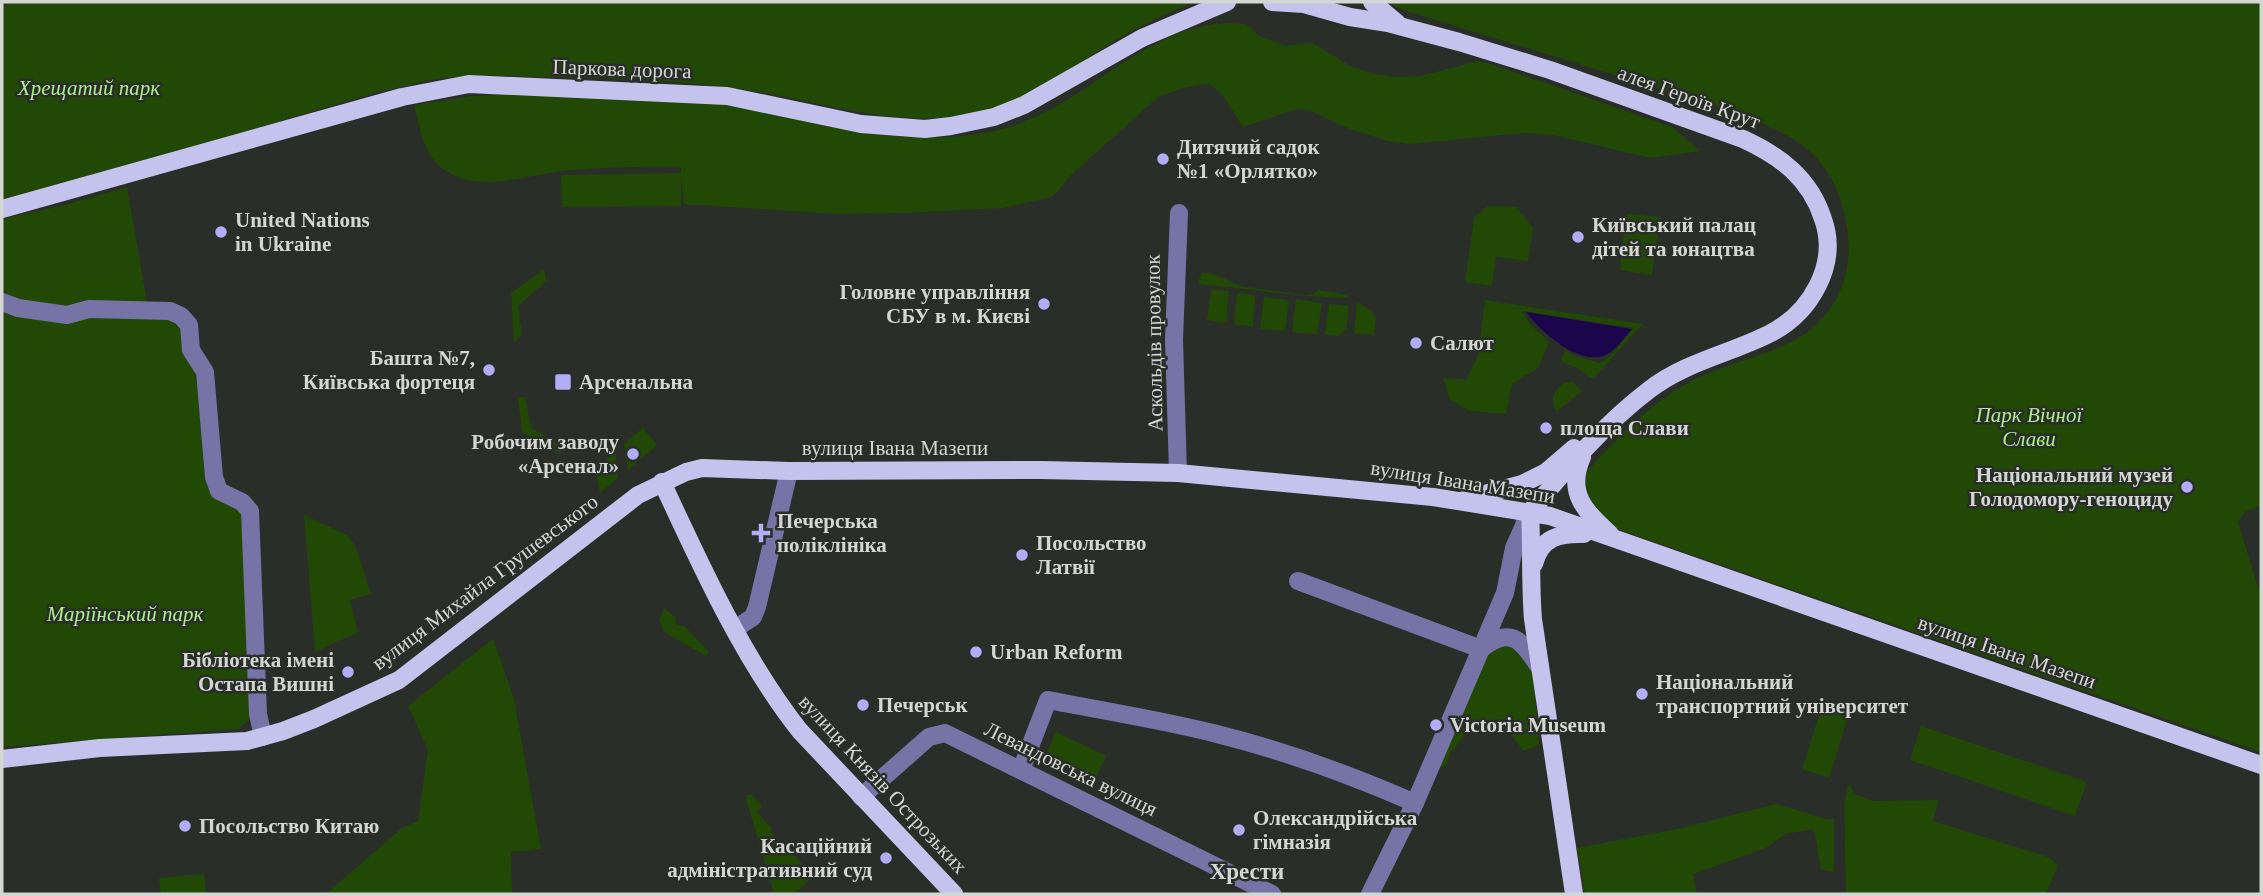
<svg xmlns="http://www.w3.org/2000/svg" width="2263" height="896" font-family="Georgia,serif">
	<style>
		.green { fill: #224805 }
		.water { fill: #1b064b }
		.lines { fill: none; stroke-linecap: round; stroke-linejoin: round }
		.minor { stroke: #7673a7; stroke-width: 18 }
		.major { stroke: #c4c3ed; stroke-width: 18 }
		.poi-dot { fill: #b2adf9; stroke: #2a2e28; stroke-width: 2.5 }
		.labels { text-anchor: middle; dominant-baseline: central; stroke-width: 5; stroke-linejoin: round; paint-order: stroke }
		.street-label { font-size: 21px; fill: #d3d6d2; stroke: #2a2e28 }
		.park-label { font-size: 21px; font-style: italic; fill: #adee8c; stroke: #2a2e28 }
		.poi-label { font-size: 21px; font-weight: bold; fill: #d3d6d2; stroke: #2a2e28; text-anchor: start }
		.neighbourhood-label { font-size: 23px; font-weight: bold; fill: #d3d6d2; stroke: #2a2e28 }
	</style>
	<rect width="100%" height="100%" fill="#2a2e28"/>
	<g class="green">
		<path d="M 2,2 L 1196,2 C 1163,14 1132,30 1102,49 C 1066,71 1028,100 986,111 C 897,134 813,97 725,87 C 641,77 555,78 471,75 L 432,80 L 379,92 L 39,192 L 2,200 Z"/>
		<path d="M 1391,2 L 2261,2 L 2261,505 L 2245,512 L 2238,522 L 2261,598 L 2261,752 L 1620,530 C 1606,522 1592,515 1585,499 C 1582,494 1583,479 1585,473 C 1587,469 1593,465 1596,462 C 1624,430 1660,396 1698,378 C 1734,360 1789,352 1817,324 C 1847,295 1854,256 1845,216 C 1829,148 1791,135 1732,111 L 1413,13 L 1394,6 Z"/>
		<path d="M 1230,23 L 1246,24 L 1258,35 L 1285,46 L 1313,43 L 1352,67 L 1374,74 L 1398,77 L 1421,76 L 1478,61 L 1491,64 L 1672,127 L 1700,151 L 1651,158 L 1553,135 L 1523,133 L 1410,144 L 1388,141 L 1350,129 L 1308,110 L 1297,109 L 1243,127 L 1224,97 L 1212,85 L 1205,84 L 1183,88 L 1158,97 L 1072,174 L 1059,190 L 1051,197 L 1003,208 L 902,213 L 838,214 L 684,204 L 681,176 L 681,206 L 562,207 L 561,175 L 681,173 L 681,167 C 646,166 608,167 573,170 C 534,172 482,195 446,171 C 424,157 420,129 414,105 L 472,96 L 514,94 L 723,104 C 766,109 806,122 848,130 C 899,140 972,142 1021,123 C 1094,96 1148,25 1230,23 Z"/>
		<path d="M 127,187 L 149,314 C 157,315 169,315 175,319 C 198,336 205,457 208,488 C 220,503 235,503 244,517 L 250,719 L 238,729 L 2,747 L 2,219 L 65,205 Z"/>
		<path d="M 1488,206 L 1516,207 L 1533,228 L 1528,261 L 1496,257 L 1492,286 L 1465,282 L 1474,218 Z"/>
		<path d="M 1626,214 L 1660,217 L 1652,275 L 1620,270 Z"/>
		<path d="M 544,269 L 546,281 L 518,306 L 522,334 L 514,343 L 511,293 Z"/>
		<path d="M 1202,272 L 1217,275 L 1240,286 L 1305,295 L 1314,294 L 1318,290 L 1348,295 L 1348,298 L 1306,296 L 1200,284 L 1198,282 Z"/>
		<path d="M 1211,289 L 1229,291 L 1226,323 L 1207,320 Z"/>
		<path d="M 1237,293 L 1255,295 L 1253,327 L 1234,324 Z"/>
		<path d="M 1264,297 L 1289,300 L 1285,331 L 1260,329 Z"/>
		<path d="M 1296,299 L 1322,303 L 1317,334 L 1292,332 Z"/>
		<path d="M 1485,300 L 1643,324 L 1593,379 L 1577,368 L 1561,362 L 1565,349 L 1573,355 L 1599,363 L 1609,357 L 1634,328 L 1522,311 L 1530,324 L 1549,342 L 1538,368 L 1512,384 L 1506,414 L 1470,411 L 1450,400 L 1443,378 L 1466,380 L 1478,356 Z"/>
		<path d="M 1357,302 L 1370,310 L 1376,317 L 1374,337 L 1370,334 L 1354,334 Z"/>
		<path d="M 1329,304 L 1349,306 L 1346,330 L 1338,336 L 1325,335 Z"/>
		<path d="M 1566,382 L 1573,382 L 1582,391 L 1557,411 C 1548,400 1555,389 1566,382 Z"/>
		<path d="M 518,397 L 525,397 L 531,428 L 566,448 L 560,454 L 522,432 Z"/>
		<path d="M 643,428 L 657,445 L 628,470 L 624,444 Z"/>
		<path d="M 615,452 L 618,478 L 600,493 L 595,470 Z"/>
		<path d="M 304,515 L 347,535 L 356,547 L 371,594 L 350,600 L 358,632 L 315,652 Z"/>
		<path d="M 664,608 L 676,618 L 675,624 L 685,627 L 709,652 L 706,656 L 664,632 L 659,620 Z"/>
		<path d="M 493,639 L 514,699 L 541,849 L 511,852 L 512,894 L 326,894 L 402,828 L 418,821 L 428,750 L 408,706 Z"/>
		<path d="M 1509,642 L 1527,652 L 1534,673 L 1539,745 L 1523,751 C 1509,727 1497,724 1471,728 L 1451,752 L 1446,766 L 1438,768 L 1482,658 L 1494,646 Z"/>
		<path d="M 1821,709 L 1848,717 L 1829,778 L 1802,769 Z"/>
		<path d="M 1921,726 L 2087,782 L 2075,816 L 1910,760 Z"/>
		<path d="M 1056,732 L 1106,756 L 1095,780 L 1045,756 Z"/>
		<path d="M 1849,783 L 1854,794 L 1873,801 L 1939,800 L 1933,821 L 2048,857 L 2058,865 L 2046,894 L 1846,894 L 1844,803 Z"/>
		<path d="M 748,795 L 752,795 L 762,806 L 756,812 L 772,828 L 770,831 L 814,876 L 794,894 L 774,894 L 746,799 Z"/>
		<path d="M 1776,804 L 1826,819 L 1834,819 L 1834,872 L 1821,869 L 1814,829 L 1785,834 L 1766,848 L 1693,874 L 1697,894 L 1585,894 L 1577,848 L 1682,828 Z"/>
		<path d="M 204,874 L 206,894 L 161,894 L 159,878 Z"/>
	</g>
	<path class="water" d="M 1526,312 L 1632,329 C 1623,339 1613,355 1599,357 C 1574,361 1540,331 1526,312 Z"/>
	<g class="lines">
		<g class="minor">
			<path d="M 2,302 L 18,308 L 67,315 L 89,309 L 170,311 L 181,316 L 189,325 L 191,350 L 205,372 L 214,477 L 219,491 L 242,502 L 250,511 L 258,714 L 263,737"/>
			<path d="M 1178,473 L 1174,340 L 1179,213"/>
			<path d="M 1298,581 L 1481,649"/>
			<path d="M 735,629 L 753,617 L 757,607 L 789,471"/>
			<path d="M 1481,649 C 1512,624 1522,642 1540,668"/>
			<path d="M 1021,770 L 1048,700 C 1104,711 1162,720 1217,734 C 1285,751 1351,775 1415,803"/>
			<path d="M 861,797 L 929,737 L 945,733 L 1272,894"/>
			<path d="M 1370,894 L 1415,803 L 1505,593 L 1514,548 L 1530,512"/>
		</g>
		<g class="major">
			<path d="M 1272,2 L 1304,4 L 1350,17 L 1388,23 L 1459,42 L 1550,70 L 1743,139 C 1780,156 1810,178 1823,219 C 1839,264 1811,313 1769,334 C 1729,354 1685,362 1649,390 C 1604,424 1566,469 1530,512"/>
			<path d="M 1372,2 L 1397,23"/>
			<path d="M 2,209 L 402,97 L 469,84 L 727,96 L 861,124 L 925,129 L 951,126 L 994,117 L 1024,105 L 1142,38 L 1227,2"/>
			<path d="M 1582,457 C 1566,493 1585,511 1610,534"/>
			<path d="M 662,482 C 701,566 743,659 800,731 L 954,894"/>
			<path d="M 1466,499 L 1522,484 L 1546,472 L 1574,448"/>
			<path d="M 1530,512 C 1532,548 1530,583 1533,619 L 1574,894"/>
			<path d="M 1534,564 C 1541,537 1560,533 1584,534"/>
			<path d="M 2,759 L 100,748 L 247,741 L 283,731 L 314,719 L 399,680 L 638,495 L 686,472 L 702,468 L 789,471 L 1041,470 L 1178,473 L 1433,497 L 1550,516 L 2261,765"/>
		</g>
	</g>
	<g class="poi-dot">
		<circle cx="1163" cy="159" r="7"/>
		<circle cx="221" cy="232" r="7"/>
		<circle cx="1578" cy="237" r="7"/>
		<circle cx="1044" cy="304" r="7"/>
		<circle cx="1416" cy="343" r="7"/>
		<circle cx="489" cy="370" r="7"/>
		<rect x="554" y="373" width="18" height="18" rx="3.5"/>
		<circle cx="1546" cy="428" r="7"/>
		<circle cx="633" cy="454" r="7"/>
		<circle cx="2187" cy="487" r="7"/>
		<path d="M757.5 522.5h7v7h7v7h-7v7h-7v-7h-7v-7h7z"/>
		<circle cx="1022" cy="555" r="7"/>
		<circle cx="976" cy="652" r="7"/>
		<circle cx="348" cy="672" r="7"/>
		<circle cx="1642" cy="694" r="7"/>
		<circle cx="863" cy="705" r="7"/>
		<circle cx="1436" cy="725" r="7"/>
		<circle cx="185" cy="826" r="7"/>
		<circle cx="1239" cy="830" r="7"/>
		<circle cx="886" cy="858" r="7"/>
	</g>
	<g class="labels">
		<g class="street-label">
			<text transform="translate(622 69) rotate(2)">Паркова дорога</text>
			<text transform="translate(1689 97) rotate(20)">алея Героїв Крут</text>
			<text transform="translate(1154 343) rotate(-91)">Аскольдів провулок</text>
			<text x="895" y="448">вулиця Івана Мазепи</text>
			<text transform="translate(1463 482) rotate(9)">вулиця Івана Мазепи</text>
			<text transform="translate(485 582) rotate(-37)">вулиця Михайла Грушевського</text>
			<text transform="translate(2007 652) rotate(19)">вулиця Івана Мазепи</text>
			<text transform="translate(1071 769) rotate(26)">Левандовська вулиця</text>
			<text transform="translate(883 784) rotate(47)">вулиця Князів Острозьких</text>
		</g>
		<g class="park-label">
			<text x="89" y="88">Хрещатий парк</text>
			<text x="2029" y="415">Парк Вічної<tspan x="2029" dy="24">Слави</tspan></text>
			<text x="125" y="614">Маріїнський парк</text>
		</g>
		<g class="poi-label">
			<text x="1177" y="147">Дитячий садок<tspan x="1177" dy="24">№1 «Орлятко»</tspan></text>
			<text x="235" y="220">United Nations<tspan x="235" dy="24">in Ukraine</tspan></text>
			<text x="1592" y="225">Київський палац<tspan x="1592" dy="24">дітей та юнацтва</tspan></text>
			<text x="1030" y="292" text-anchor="end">Головне управління<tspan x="1030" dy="24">СБУ в м. Києві</tspan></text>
			<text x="1430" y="343">Салют</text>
			<text x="475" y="358" text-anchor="end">Башта №7,<tspan x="475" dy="24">Київська фортеця</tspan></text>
			<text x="579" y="382">Арсенальна</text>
			<text x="1560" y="428">площа Слави</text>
			<text x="619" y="442" text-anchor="end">Робочим заводу<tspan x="619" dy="24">«Арсенал»</tspan></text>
			<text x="2173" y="475" text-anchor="end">Національний музей<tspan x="2173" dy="24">Голодомору-геноциду</tspan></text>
			<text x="777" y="521">Печерська<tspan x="777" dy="24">поліклініка</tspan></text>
			<text x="1036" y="543">Посольство<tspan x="1036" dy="24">Латвії</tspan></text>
			<text x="990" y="652">Urban Reform</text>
			<text x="334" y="660" text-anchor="end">Бібліотека імені<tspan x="334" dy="24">Остапа Вишні</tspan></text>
			<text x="1656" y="682">Національний<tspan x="1656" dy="24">транспортний університет</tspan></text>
			<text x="877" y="705">Печерськ</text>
			<text x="1450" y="725">Victoria Museum</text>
			<text x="1253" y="818">Олександрійська<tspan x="1253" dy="24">гімназія</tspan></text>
			<text x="199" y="826">Посольство Китаю</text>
			<text x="872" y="846" text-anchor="end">Касаційний<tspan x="872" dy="24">адміністративний суд</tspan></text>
		</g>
		<g class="neighbourhood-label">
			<text x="1247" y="871">Хрести</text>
		</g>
	</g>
	<rect width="2263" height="896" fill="none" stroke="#d3d6d2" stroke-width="7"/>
</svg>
